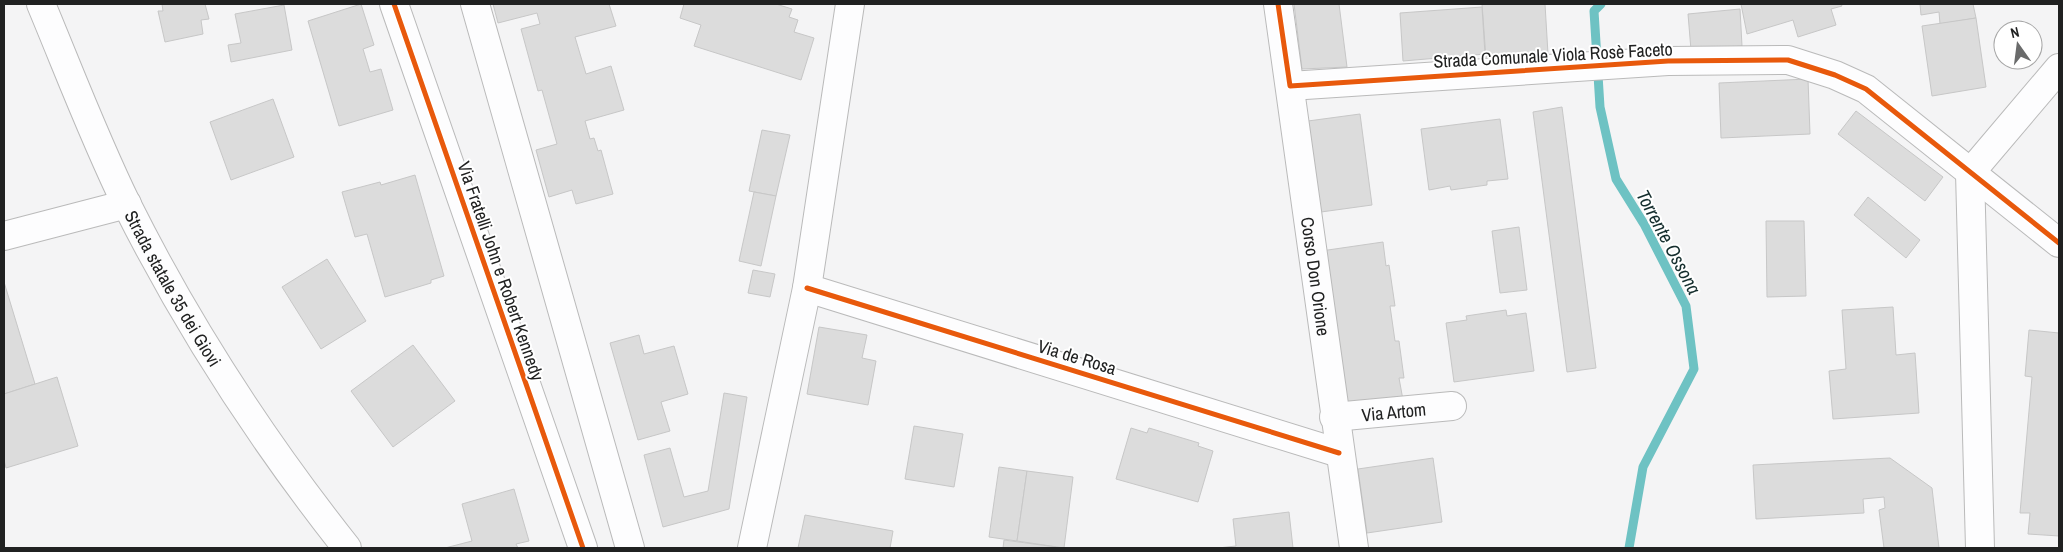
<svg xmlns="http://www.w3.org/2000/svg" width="2063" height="552" font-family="'Archivo Narrow',sans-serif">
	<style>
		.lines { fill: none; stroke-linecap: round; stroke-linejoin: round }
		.stream { stroke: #6ec2c3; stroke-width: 9 }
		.building { fill: #dcdcdc; stroke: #c7c7c7 }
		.minor-casing { stroke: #bababa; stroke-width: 30 }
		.major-casing { stroke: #bababa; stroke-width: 30 }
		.minor { stroke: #fdfdfe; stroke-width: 28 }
		.major { stroke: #fdfdfe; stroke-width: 28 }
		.cycleway-casing { stroke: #fff; stroke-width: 8 }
		.cycleway { stroke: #e8590c; stroke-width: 5 }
		.labels { text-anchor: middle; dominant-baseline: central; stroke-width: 4; stroke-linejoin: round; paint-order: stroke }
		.street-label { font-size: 18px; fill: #202121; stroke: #fff }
		.water-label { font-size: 19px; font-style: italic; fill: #152e2e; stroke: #fff }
	</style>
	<rect width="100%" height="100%" fill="#f4f4f5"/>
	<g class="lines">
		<path class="stream" d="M 1601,4 L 1594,11 L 1600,107 L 1616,179 L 1644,224 L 1686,306 L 1694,369 L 1643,467 L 1629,548"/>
	</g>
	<g class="building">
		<path d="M 162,4 L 205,4 L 209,19 L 201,20 L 203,34 L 165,42 L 158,11 L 163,11 Z"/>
		<path d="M 361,4 L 374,45 L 363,49 L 370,72 L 381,69 L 393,110 L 339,126 L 308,21 Z"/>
		<path d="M 493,4 L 609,4 L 616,26 L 575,37 L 586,74 L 611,66 L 624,110 L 585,121 L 590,139 L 594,138 L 598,151 L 601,150 L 613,194 L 576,204 L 572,190 L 549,197 L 536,150 L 557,144 L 542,90 L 538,91 L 521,29 L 540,24 L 537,13 L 498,23 Z"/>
		<path d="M 684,4 L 776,4 L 792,9 L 789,17 L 798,20 L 794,32 L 814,38 L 801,80 L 694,46 L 701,25 L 680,18 Z"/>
		<path d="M 1294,4 L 1339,4 L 1347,67 L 1302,69 Z"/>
		<path d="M 1482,4 L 1545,4 L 1548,54 L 1486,59 Z"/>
		<path d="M 1741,4 L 1841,4 L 1842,6 L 1831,9 L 1836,25 L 1798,37 L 1793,20 L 1747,34 Z"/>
		<path d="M 1920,4 L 1973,4 L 1976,18 L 1940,24 L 1939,12 L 1921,15 Z"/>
		<path d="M 284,5 L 292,50 L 231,62 L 228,45 L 241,43 L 235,14 Z"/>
		<path d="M 1482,7 L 1485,54 L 1403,61 L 1400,13 Z"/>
		<path d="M 1740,9 L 1742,46 L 1691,50 L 1688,14 Z"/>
		<path d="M 1976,18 L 1986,87 L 1932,96 L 1922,26 Z"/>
		<path d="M 1808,79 L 1810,134 L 1721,138 L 1719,83 Z"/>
		<path d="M 273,99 L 294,157 L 231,180 L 210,122 Z"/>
		<path d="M 1562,107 L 1596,368 L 1567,372 L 1533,112 Z"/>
		<path d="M 1856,111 L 1943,177 L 1925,201 L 1838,134 Z"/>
		<path d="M 1360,114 L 1372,205 L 1321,212 L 1308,121 Z"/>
		<path d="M 1500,119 L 1508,179 L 1487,181 L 1487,185 L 1451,190 L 1450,186 L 1429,190 L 1421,129 Z"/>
		<path d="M 762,130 L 790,135 L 776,196 L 749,191 Z"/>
		<path d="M 415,175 L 444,276 L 431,280 L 431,283 L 385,297 L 367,234 L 355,237 L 342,192 L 380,182 L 381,185 Z"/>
		<path d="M 754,192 L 776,196 L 761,266 L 739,261 Z"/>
		<path d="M 1868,197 L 1920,240 L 1906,258 L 1854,215 Z"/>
		<path d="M 1766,221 L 1804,221 L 1806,296 L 1767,297 Z"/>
		<path d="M 1519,227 L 1527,290 L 1500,293 L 1492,231 Z"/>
		<path d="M 1383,242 L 1386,266 L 1389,265 L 1395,306 L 1390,306 L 1395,341 L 1399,341 L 1404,378 L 1399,378 L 1403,400 L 1343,409 L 1321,251 Z"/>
		<path d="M 327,259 L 366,321 L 321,349 L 282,287 Z"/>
		<path d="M 753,270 L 775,274 L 770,297 L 748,293 Z"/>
		<path d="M 4,282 L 35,384 L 4,394 Z"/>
		<path d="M 1893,307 L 1896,355 L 1915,353 L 1919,413 L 1833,419 L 1829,371 L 1846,369 L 1842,310 Z"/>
		<path d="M 1506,310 L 1507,316 L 1526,313 L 1534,371 L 1454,382 L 1446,323 L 1467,320 L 1466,316 Z"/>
		<path d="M 819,327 L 867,335 L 862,358 L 876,361 L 868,405 L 807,394 Z"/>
		<path d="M 2029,330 L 2059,333 L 2059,536 L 2028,534 L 2030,513 L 2020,513 L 2032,377 L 2025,376 Z"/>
		<path d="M 639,335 L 644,354 L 674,346 L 688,394 L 661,402 L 670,431 L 638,440 L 610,343 Z"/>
		<path d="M 413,345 L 455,401 L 393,447 L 351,391 Z"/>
		<path d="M 57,377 L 78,446 L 6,468 L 4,460 L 4,394 Z"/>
		<path d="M 724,393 L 747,397 L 729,509 L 663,527 L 644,455 L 670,448 L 684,497 L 708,491 Z"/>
		<path d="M 914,426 L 963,434 L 954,487 L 905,479 Z"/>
		<path d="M 1131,428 L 1147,433 L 1149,428 L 1199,443 L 1198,446 L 1213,451 L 1198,502 L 1116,479 Z"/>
		<path d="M 1433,458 L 1442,522 L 1367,533 L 1358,469 Z"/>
		<path d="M 1890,458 L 1932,488 L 1939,548 L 1884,548 L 1879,510 L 1885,508 L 1884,497 L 1863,499 L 1864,513 L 1756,519 L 1753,465 Z"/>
		<path d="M 999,467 L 1027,471 L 1017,541 L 989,537 Z"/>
		<path d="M 1027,471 L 1073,477 L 1064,548 L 1017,541 Z"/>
		<path d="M 514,489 L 529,541 L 516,544 L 518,548 L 445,548 L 472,541 L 462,504 Z"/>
		<path d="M 1289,512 L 1293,548 L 1218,548 L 1236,546 L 1233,519 Z"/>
		<path d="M 805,515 L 893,531 L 890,548 L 798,548 Z"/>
		<path d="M 1004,540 L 1056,547 L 1056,548 L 1003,548 Z"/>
	</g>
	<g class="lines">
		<defs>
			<g id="minor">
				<path d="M 394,4 L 583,548"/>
				<path d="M 475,4 L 630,548"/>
				<path id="s1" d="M 1278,4 L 1354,548"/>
				<path d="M 1290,86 L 1668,61 L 1788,60 L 1835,75 L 1866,89 L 2059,243"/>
				<path d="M 4,236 L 127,204"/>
				<path d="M 807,288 L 1339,453"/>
				<path id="s2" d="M 1334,417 L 1452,406"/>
				<path d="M 752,548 L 807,288 L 850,4"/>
				<path d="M 1980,548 L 1970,173 L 2059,68"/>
			</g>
			<g id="major">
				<path id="s3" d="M 41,4 C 69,71 95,140 127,205 C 188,327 263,442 347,548"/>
			</g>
		</defs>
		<use href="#minor" class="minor-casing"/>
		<use href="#major" class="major-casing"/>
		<use href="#minor" class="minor"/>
		<use href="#major" class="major"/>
		<defs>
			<g id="cycleway">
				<path d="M 394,4 L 583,548"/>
				<path d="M 1278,4 L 1290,86 L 1668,61 L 1788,60 L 1835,75 L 1866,89 L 2059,243"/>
				<path d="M 807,288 L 1339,453"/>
			</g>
		</defs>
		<use href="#cycleway" class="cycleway-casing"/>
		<use href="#cycleway" class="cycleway"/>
	</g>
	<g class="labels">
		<g class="street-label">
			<text transform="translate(1553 55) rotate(-3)">Strada Comunale Viola Rosè Faceto</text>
			<text transform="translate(501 271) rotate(71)">Via Fratelli John e Robert Kennedy</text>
			<text stroke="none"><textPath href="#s1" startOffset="275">Corso Don Orione</textPath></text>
			<text stroke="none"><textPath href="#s3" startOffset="314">Strada statale 35 dei Giovi</textPath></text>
			<text transform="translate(1077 357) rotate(17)">Via de Rosa</text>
			<text stroke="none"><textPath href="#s2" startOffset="60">Via Artom</textPath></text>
		</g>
		<g class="water-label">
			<text transform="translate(1669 242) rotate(62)">Torrente Ossona</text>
		</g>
	</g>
	<rect width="2063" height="552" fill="none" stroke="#202121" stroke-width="10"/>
	<g transform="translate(2018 45) rotate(346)"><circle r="24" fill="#ffffff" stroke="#a6a6a6"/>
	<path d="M0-4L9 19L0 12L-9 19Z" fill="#6a6b6b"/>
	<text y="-8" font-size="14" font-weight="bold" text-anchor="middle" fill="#202121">N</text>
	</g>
</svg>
